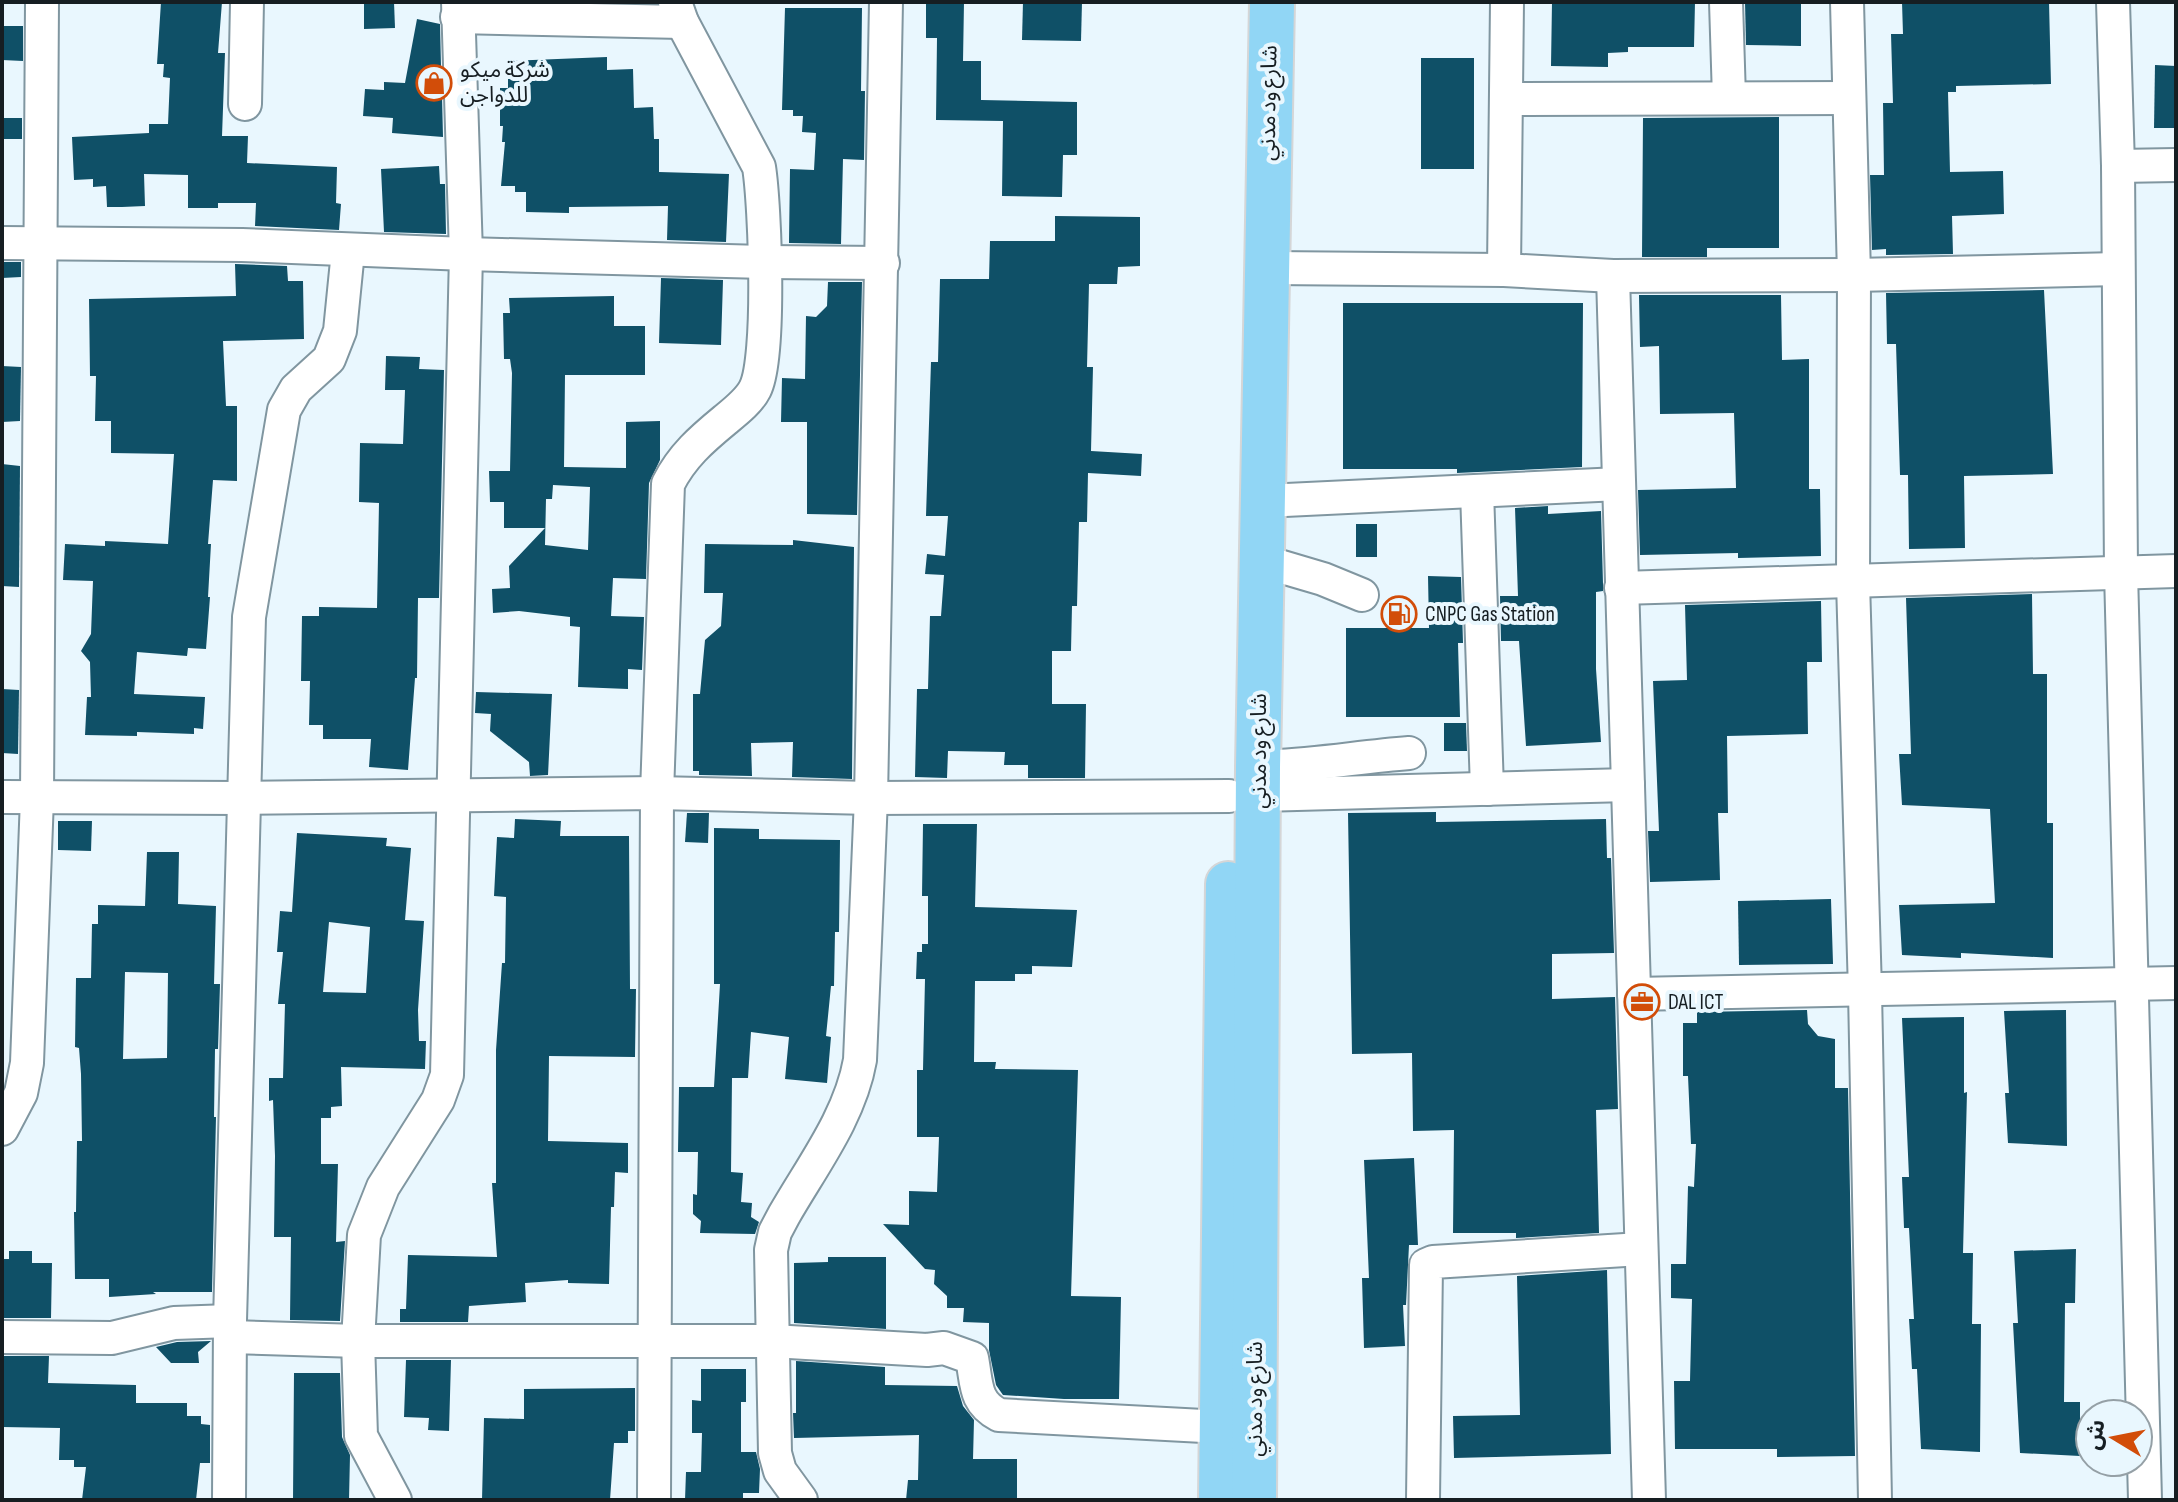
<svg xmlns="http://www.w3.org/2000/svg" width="2178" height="1502" font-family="'Sofia Sans Condensed','Noto Sans Arabic',sans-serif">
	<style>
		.building { fill: #0f5067; fill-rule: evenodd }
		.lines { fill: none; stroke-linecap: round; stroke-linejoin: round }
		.minor-casing { stroke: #8096a0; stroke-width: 36 }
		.highway-casing { stroke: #d5d6d7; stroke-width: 48 }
		.minor { stroke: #fff; stroke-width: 32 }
		.highway { stroke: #91d6f5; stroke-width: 44 }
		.labels { text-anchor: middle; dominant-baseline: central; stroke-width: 8; stroke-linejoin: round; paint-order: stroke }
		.poi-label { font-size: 22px; fill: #161e22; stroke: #e9f7fe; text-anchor: start }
		.street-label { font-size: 22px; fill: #161e22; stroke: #e9f7fe }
	</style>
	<rect width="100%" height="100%" fill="#e9f7fe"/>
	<g class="building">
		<path d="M 161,2 L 222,2 L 218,53 L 225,53 L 222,136 L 248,136 L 247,163 L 337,167 L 336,203 L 341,204 L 339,230 L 255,226 L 256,203 L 218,203 L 218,208 L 188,208 L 188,175 L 144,174 L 145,206 L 122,207 L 107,207 L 106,186 L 93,187 L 93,179 L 74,180 L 72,137 L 149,133 L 149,124 L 168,124 L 170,78 L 163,77 L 164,64 L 157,64 Z"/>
		<path d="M 364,2 L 394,2 L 395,28 L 364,29 Z"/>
		<path d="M 926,2 L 964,2 L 963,61 L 981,61 L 981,100 L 1077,102 L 1077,155 L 1063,155 L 1062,197 L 1002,196 L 1003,121 L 936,120 L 937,38 L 926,38 Z"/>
		<path d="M 1023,2 L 1082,2 L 1081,41 L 1022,40 Z"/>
		<path d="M 1552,2 L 1695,2 L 1694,47 L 1628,47 L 1628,52 L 1608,53 L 1608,67 L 1551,66 Z"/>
		<path d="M 1745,2 L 1801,2 L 1801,46 L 1746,45 Z"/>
		<path d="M 1902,2 L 2049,2 L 2051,84 L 1956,86 L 1956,92 L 1948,92 L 1950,172 L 2003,171 L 2004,214 L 1952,216 L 1953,254 L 1886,255 L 1886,249 L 1872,250 L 1870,175 L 1884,175 L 1883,103 L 1893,103 L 1891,34 L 1903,34 Z"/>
		<path d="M 785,8 L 862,8 L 861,91 L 865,91 L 864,160 L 843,159 L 841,244 L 789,243 L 790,169 L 814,170 L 816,133 L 802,132 L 803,116 L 793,116 L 793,110 L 782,110 Z"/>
		<path d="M 417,19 L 440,24 L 441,67 L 435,96 L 442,96 L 443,137 L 392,133 L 393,118 L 363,116 L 365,89 L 384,90 L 384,82 L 405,83 Z"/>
		<path d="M 2,26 L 23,26 L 23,61 L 2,60 Z"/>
		<path d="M 607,57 L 607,70 L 633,69 L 634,108 L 653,107 L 654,139 L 659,139 L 659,172 L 729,174 L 726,242 L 667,240 L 668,206 L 569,207 L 569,213 L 526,212 L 526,192 L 515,192 L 515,186 L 501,186 L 505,142 L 502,142 L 503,126 L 500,126 L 500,88 L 508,88 L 508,61 Z"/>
		<rect x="1421" y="58" width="53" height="111"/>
		<path d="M 2155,65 L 2176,66 L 2176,128 L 2154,128 Z"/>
		<path d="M 1779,117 L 1779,248 L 1707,248 L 1707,257 L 1642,257 L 1643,118 Z"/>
		<rect x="2" y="118" width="20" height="21"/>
		<path d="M 439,166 L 440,184 L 445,184 L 446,234 L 384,232 L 381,169 Z"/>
		<path d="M 1055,216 L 1140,217 L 1140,266 L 1118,267 L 1117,284 L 1089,284 L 1087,367 L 1093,367 L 1091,451 L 1142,454 L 1141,476 L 1088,473 L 1087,522 L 1079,522 L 1077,606 L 1072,606 L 1071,651 L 1052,651 L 1052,704 L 1086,704 L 1085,778 L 1028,778 L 1028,765 L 1004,765 L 1005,752 L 948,751 L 947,778 L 915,777 L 917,689 L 928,689 L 930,616 L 941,616 L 944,575 L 925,574 L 927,554 L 945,556 L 948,516 L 926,516 L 931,362 L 938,362 L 940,279 L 989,279 L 990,241 L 1055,241 Z"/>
		<path d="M 2,262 L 21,262 L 21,277 L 2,278 Z"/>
		<path d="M 235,264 L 287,266 L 288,281 L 303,281 L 304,339 L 223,341 L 226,406 L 237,406 L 237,481 L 213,480 L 208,544 L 211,544 L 208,597 L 210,597 L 206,649 L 188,648 L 187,656 L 137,652 L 134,694 L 205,697 L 203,729 L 194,728 L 194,734 L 137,732 L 137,736 L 85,735 L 87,697 L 91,697 L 90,662 L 81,651 L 91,634 L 93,581 L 63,580 L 65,544 L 105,546 L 105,541 L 168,544 L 174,454 L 111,453 L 111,421 L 95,421 L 96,376 L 90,376 L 89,299 L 236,296 Z"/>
		<path d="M 661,278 L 723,280 L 721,345 L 659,343 Z"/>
		<path d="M 828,282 L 862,282 L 857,515 L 807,514 L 807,422 L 781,422 L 782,378 L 805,379 L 806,316 L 816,317 L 827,306 Z"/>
		<path d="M 2044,290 L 2053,474 L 1964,476 L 1965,548 L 1909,549 L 1908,475 L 1900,475 L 1896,344 L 1887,344 L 1886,293 Z"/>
		<path d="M 1639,295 L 1781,295 L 1782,360 L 1809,359 L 1809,489 L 1820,489 L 1821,556 L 1738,558 L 1738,553 L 1640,555 L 1638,490 L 1736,488 L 1734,413 L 1660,414 L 1659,346 L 1640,347 Z"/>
		<path d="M 614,296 L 614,326 L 645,326 L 645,375 L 565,375 L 564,467 L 626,468 L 626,422 L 660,421 L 660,460 L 649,483 L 646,579 L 613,578 L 611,616 L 644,617 L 642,670 L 628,669 L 628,689 L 578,687 L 580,627 L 570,626 L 570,617 L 519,611 L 493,613 L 492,589 L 510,588 L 509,566 L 545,528 L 504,528 L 504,502 L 490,502 L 489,471 L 510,471 L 512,373 L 510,359 L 504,359 L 503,313 L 510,313 L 509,298 ZM 553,485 L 590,487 L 588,550 L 545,545 L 546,499 L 552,499 Z"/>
		<path d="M 1343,303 L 1583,303 L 1582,467 L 1457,473 L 1457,469 L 1343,469 Z"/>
		<path d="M 386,356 L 420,357 L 419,369 L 444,370 L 439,598 L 418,598 L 417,678 L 415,678 L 408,770 L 369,767 L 371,739 L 323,739 L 323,725 L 309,725 L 310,681 L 301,681 L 302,616 L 319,616 L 319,607 L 377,608 L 379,503 L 359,502 L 360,443 L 403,444 L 405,390 L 385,390 Z"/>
		<path d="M 2,366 L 21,367 L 20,421 L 2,422 Z"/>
		<path d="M 2,464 L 20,466 L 19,587 L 2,586 Z"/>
		<path d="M 1548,506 L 1548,514 L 1601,511 L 1603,584 L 1603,591 L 1596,592 L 1596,669 L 1601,742 L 1526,746 L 1519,641 L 1501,641 L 1500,596 L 1518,596 L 1515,508 Z"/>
		<rect x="1356" y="524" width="21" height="33"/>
		<path d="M 793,540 L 854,547 L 852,779 L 792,777 L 793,742 L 751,743 L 752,776 L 699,775 L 699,771 L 693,771 L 693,694 L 700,694 L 705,640 L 721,626 L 723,593 L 704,593 L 705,544 L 793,545 Z"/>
		<path d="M 1428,576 L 1461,577 L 1463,643 L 1458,643 L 1460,717 L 1346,717 L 1346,628 L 1429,628 Z"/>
		<path d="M 2032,594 L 2033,674 L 2047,674 L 2047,823 L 2053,823 L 2053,958 L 1961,953 L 1961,958 L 1902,955 L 1899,905 L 1995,903 L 1990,809 L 1902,805 L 1899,754 L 1911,754 L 1906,598 Z"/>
		<path d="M 1821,601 L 1822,662 L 1807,662 L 1808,734 L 1727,736 L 1728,813 L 1718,813 L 1720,880 L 1650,882 L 1648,831 L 1659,831 L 1653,681 L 1687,680 L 1685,605 Z"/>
		<path d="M 2,689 L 19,690 L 18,754 L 2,753 Z"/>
		<path d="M 476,692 L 552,694 L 548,775 L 530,776 L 529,762 L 490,731 L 491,714 L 475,713 Z"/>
		<path d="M 1444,723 L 1466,723 L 1467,751 L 1444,751 Z"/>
		<path d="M 1436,812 L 1436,822 L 1606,819 L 1607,858 L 1611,858 L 1614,953 L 1552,954 L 1552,999 L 1615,997 L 1618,1109 L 1596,1110 L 1599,1233 L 1516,1238 L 1516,1233 L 1453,1233 L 1454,1130 L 1413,1131 L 1412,1053 L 1352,1054 L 1348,813 Z"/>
		<path d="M 687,813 L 709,813 L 708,843 L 685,842 Z"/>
		<path d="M 515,819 L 561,821 L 560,836 L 629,836 L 630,989 L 636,989 L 635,1057 L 549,1056 L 548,1141 L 628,1143 L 628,1173 L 615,1172 L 614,1207 L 611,1207 L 609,1284 L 568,1283 L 568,1280 L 525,1283 L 526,1302 L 469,1306 L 468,1322 L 400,1322 L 400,1309 L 406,1309 L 408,1255 L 497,1257 L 492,1183 L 496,1183 L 496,1050 L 502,963 L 505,963 L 506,897 L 494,896 L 497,837 L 514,838 Z"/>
		<path d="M 58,821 L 92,821 L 91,851 L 58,850 Z"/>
		<path d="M 923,824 L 977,824 L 975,907 L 1077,910 L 1072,967 L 1032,966 L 1032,974 L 1015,974 L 1015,981 L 975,981 L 974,1062 L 996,1062 L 995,1069 L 1078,1070 L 1071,1296 L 1121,1297 L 1119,1399 L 1064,1399 L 1003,1395 L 996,1385 L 989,1350 L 989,1323 L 963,1322 L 964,1308 L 947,1308 L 947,1296 L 934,1284 L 935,1270 L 925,1269 L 883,1224 L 909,1225 L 909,1191 L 937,1192 L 939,1137 L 917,1137 L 917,1070 L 923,1070 L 925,979 L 916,979 L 917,952 L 922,952 L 922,944 L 928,944 L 928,896 L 922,896 Z"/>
		<path d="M 714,828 L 759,829 L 759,839 L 840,840 L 839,932 L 835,932 L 834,986 L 831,986 L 826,1036 L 831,1037 L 827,1083 L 785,1079 L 789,1037 L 751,1032 L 748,1078 L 732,1078 L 731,1172 L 743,1173 L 741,1202 L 752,1203 L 751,1217 L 759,1222 L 755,1234 L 700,1233 L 701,1221 L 693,1214 L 693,1194 L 697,1195 L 698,1152 L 678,1152 L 679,1087 L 714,1087 L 720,984 L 714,984 Z"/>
		<path d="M 297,833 L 387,838 L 386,846 L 411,848 L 405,920 L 424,921 L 418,1010 L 419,1041 L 426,1041 L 425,1069 L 341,1067 L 342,1106 L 331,1107 L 331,1118 L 321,1118 L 321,1164 L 338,1164 L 336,1242 L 345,1241 L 340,1321 L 290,1320 L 291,1237 L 274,1237 L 275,1156 L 273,1100 L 269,1101 L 269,1078 L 283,1078 L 285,1004 L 278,1004 L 283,952 L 277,952 L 280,911 L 292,912 ZM 329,922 L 370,927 L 366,993 L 323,992 Z"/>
		<path d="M 147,852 L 179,852 L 178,904 L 216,906 L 214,984 L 220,984 L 218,1049 L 215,1049 L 214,1117 L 216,1117 L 212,1292 L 153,1292 L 156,1294 L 109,1297 L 109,1279 L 75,1279 L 74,1212 L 76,1212 L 77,1141 L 82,1141 L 81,1074 L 79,1048 L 75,1047 L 76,978 L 91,978 L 92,924 L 98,924 L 98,905 L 145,906 ZM 125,972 L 168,973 L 167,1058 L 123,1059 Z"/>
		<path d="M 1831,899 L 1833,964 L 1739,965 L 1738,901 Z"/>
		<path d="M 1807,1010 L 1808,1024 L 1818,1036 L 1835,1039 L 1835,1088 L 1848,1088 L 1855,1456 L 1777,1457 L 1777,1449 L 1675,1449 L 1674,1381 L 1690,1381 L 1692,1299 L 1671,1298 L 1671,1264 L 1686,1264 L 1688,1186 L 1694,1187 L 1696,1144 L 1691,1144 L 1688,1076 L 1683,1076 L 1683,1023 L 1697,1023 L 1697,1012 Z"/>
		<path d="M 2066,1010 L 2067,1146 L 2008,1143 L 2005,1093 L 2009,1093 L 2004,1011 Z"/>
		<path d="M 1964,1017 L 1964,1093 L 1967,1092 L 1963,1253 L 1973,1253 L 1972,1324 L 1981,1324 L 1980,1452 L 1921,1449 L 1917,1369 L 1912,1369 L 1909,1319 L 1914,1319 L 1909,1228 L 1904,1228 L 1902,1177 L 1909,1177 L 1902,1018 Z"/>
		<path d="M 1414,1158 L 1418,1245 L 1409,1245 L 1406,1305 L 1403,1305 L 1405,1346 L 1364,1348 L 1362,1278 L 1369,1278 L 1364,1160 Z"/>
		<path d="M 2076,1249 L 2075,1303 L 2065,1303 L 2064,1402 L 2080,1402 L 2080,1456 L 2020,1453 L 2013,1323 L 2018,1323 L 2014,1251 Z"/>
		<path d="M 9,1251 L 32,1251 L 32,1263 L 52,1263 L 51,1318 L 2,1318 L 2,1259 L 9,1259 Z"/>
		<path d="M 828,1257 L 886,1257 L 886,1329 L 794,1323 L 794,1263 L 828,1262 Z"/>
		<path d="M 1607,1270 L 1611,1454 L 1454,1458 L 1453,1416 L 1520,1415 L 1517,1276 Z"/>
		<path d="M 211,1341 L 198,1352 L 199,1363 L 171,1363 L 156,1347 L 177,1342 Z"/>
		<path d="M 2,1356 L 49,1356 L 48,1383 L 136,1385 L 136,1403 L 187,1403 L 187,1416 L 201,1416 L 201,1424 L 210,1425 L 210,1463 L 200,1463 L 196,1500 L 82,1500 L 86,1467 L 74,1467 L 74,1460 L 59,1460 L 60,1428 L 2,1427 Z"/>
		<path d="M 406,1360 L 451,1360 L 449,1431 L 428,1430 L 429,1418 L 404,1417 Z"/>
		<path d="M 796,1361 L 885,1367 L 885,1385 L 957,1386 L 963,1406 L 974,1420 L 973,1459 L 1017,1459 L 1017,1500 L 906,1500 L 908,1480 L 918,1480 L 919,1435 L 794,1438 L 793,1413 L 796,1413 Z"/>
		<path d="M 701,1369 L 746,1369 L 746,1402 L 741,1402 L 741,1452 L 756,1452 L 760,1469 L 759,1493 L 743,1493 L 743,1500 L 685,1500 L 686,1472 L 701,1472 L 702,1433 L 692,1433 L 692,1400 L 701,1401 Z"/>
		<path d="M 294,1373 L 340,1373 L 342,1437 L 350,1455 L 349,1500 L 293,1500 Z"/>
		<path d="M 635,1388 L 635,1431 L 628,1431 L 628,1443 L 614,1443 L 610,1500 L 482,1500 L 484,1418 L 524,1419 L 524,1389 Z"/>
	</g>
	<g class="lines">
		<defs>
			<g id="minor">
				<path d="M 1726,2 L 1729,98"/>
				<path d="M 1847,2 L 1854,275 L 1853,582 L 1865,991 L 1875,1500"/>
				<path d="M 2113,2 L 2118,166 L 2121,572 L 2145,1500"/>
				<path d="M 457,17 L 682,22"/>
				<path d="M 1506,99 L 1849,98"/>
				<path d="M 245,104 L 247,2"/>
				<path d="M 2118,166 L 2176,165"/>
				<path d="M 2,243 L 242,245 L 466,254 L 765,262 L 883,263"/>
				<path d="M 1267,268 L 1504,270 L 1613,276 L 1854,275 L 2118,269"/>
				<path d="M 1504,270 L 1507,2"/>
				<path d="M 1613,276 L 1649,1500"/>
				<path d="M 1477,491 L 1487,789"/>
				<path d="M 1264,501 L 1619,484"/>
				<path d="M 1262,561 L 1323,579 L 1362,595"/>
				<path d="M 1621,588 L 2176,571"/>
				<path d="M 1258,767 C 1309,766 1358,757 1409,753"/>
				<path d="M 1259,795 L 1628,785"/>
				<path d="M 2,797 L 242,798 L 657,793 L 871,798 L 1229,796"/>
				<path d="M 1634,994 L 2176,983"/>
				<path d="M 2,1129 L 21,1093 L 27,1063 L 37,798 L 42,2"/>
				<path d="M 2,1337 L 112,1338 L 174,1323 L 230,1321"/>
				<path d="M 230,1337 L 358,1341 L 772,1341 L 927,1350 L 944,1348 L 972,1358 C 977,1384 974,1402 999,1415 L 1222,1427"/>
				<path d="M 229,1500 L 230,1321 L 249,617 L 284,410 L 296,389 L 329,359 L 340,331 L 348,251"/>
				<path d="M 395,1500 L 361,1436 L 358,1341 L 364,1235 L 383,1187 L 438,1100 L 447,1075 L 466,254 L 458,2"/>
				<path d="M 654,1500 L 657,793 L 668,484 C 682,456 702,439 725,420 C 736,411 749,401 755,389 C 771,358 765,205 759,167 L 682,22 L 675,2"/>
				<path d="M 801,1500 L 780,1471 L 775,1453 L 771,1250 L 775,1232 L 784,1215 C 812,1166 850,1117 860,1060 L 871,798 L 886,2"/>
				<path d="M 1423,1500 L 1426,1265 L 1433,1262 L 1641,1249"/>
			</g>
			<g id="highway">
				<path d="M 1221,1500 L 1228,884"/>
				<path d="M 1254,1500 L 1258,767 L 1272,2"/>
			</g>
		</defs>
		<use href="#minor" class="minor-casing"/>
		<use href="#highway" class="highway-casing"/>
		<use href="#minor" class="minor"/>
		<use href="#highway" class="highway"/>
	</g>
	<defs>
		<symbol id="shop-ring" viewBox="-11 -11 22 22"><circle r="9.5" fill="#e9f7fe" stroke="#d24d09" stroke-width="1.5"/><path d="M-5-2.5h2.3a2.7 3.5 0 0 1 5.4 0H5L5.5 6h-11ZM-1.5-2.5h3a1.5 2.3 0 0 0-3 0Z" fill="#d24d09"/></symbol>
		<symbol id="fuel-ring" viewBox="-11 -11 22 22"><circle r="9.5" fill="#e9f7fe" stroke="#d24d09" stroke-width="1.5"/><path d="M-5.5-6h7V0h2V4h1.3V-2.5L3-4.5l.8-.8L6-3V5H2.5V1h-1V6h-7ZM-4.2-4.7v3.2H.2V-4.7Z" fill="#d24d09"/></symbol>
		<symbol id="office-ring" viewBox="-11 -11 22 22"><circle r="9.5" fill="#e9f7fe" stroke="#d24d09" stroke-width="1.5"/><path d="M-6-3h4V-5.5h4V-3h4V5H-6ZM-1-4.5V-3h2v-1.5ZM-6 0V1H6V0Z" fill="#d24d09"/></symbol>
	</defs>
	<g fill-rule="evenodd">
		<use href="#shop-ring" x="414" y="63" width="40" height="40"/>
		<use href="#fuel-ring" x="1379" y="594" width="40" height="40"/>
		<use href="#office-ring" x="1622" y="982" width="40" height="40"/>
	</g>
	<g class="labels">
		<g class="poi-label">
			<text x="460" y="70">شركة ميكو<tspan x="460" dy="25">للدواجن</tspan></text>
			<text x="1425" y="614">CNPC Gas Station</text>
			<text x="1668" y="1002">DAL ICT</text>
		</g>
		<g class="street-label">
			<text transform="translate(1269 103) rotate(-89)">شارع ود مدني</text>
			<text transform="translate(1259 751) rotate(-90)">شارع ود مدني</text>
			<text transform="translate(1255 1399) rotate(-90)">شارع ود مدني</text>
		</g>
	</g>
	<rect width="2178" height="1502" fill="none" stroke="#161e22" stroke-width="8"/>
	<g transform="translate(2114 1438) rotate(280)"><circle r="38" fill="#e9f7fe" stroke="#95a0a6" stroke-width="2"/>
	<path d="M0-6L14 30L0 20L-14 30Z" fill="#d24d09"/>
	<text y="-12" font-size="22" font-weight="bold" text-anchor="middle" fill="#161e22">ش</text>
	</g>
</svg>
